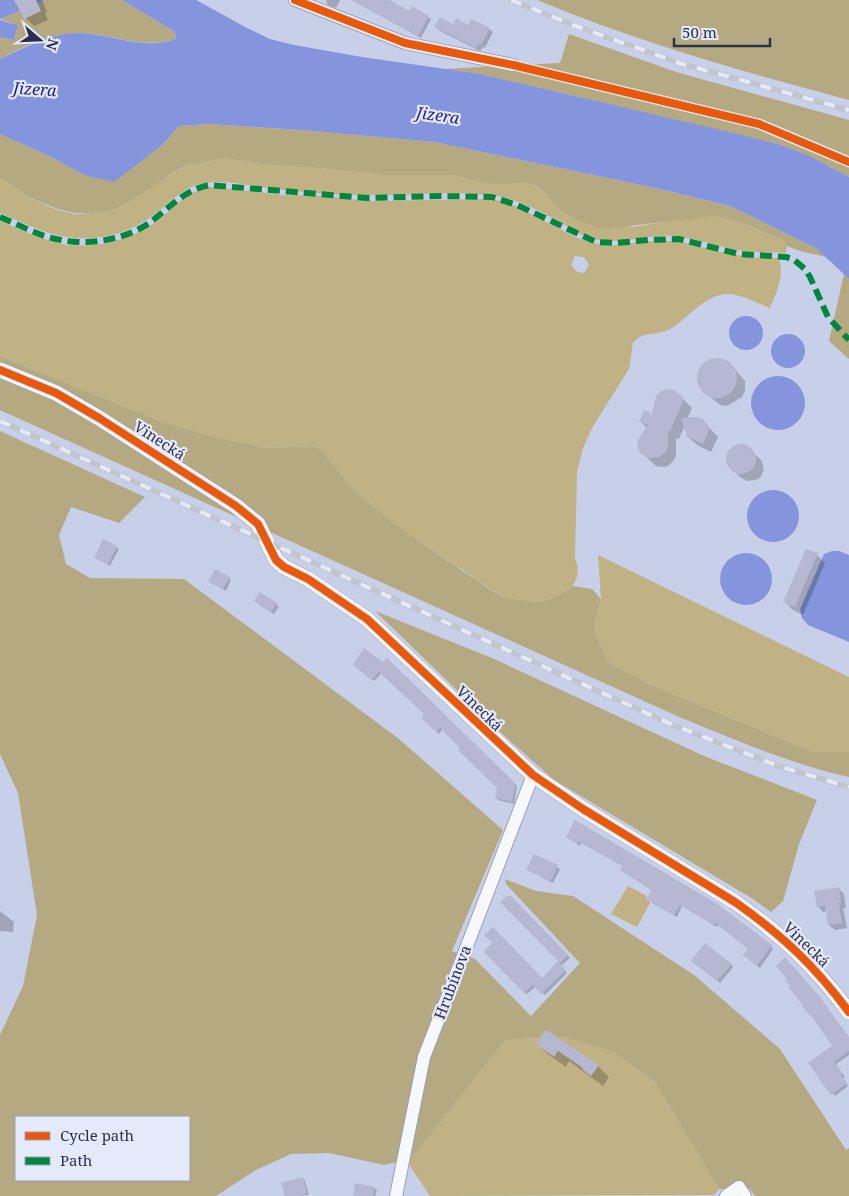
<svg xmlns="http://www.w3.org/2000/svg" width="849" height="1196" font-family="'Noto Serif',serif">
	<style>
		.green { fill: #c0b284; fill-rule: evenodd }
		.forest { fill: #b5a982; fill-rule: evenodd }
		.water { fill: #8495dd }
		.shadow { fill: #0003 }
		.building { fill: #b6b7d1 }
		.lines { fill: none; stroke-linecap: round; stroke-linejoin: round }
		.minor-casing { stroke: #99a0b8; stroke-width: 14 }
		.tertiary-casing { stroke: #99a0b8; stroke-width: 16 }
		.minor { stroke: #f7f8fc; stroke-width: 12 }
		.tertiary { stroke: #f7f8fc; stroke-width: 15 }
		.rail-casing { stroke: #c3c5cc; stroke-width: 5.5 }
		.rail { stroke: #e5eafa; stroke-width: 4; stroke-dasharray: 11; stroke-linecap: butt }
		.quiet { stroke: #00873e; stroke-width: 6; stroke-dasharray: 12 6; stroke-linecap: butt }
		.cycleway-casing { stroke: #e5eafa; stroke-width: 11 }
		.cycleway { stroke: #e8590c; stroke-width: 8 }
		.labels { text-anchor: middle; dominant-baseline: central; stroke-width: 4.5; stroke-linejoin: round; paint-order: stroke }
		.street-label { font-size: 15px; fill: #29304e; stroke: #e5eafa }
		.water-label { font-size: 16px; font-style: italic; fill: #1e1b88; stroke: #e5eafa }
	</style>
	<rect width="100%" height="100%" fill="#c8cfe8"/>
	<g class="green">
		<path d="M 231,158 L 281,166 L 320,168 L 382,175 L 453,175 L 484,183 L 525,183 L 540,188 L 557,208 L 632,227 L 704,216 L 716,216 L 747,225 L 783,240 L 787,246 L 786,253 C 770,251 753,254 737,250 C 716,246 695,238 673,236 C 645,234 619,246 591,238 C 579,235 569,227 558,221 C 537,210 514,197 489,195 C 446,190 401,197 358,195 C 331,195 303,192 276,189 C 257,187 237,182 218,182 C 185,181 173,202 148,219 C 124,236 90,242 61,236 C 40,232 20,221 0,213 L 0,178 C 23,194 55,215 83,214 C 91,214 99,211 106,209 C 115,207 123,205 131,200 C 165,179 187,156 231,158 Z"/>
		<path d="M 212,187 L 283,195 L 325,196 L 367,201 L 494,199 L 515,206 L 578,238 L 598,244 L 608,246 L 648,241 L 678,241 L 729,254 L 761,258 L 778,258 C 786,273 776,293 770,308 C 735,294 725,284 693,311 C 685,317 677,326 668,330 C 658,335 640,332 633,343 L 629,369 L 593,426 L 583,448 L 577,472 L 575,559 C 582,573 575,590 560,596 C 545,602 527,603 512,599 C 494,594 478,581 463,570 C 424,545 379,517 348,483 C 337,472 329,454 315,446 L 268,448 L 219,438 L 190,430 L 160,421 L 0,356 L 0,221 C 22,230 46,242 69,245 C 100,248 133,239 157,221 C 176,207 187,190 212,187 ZM 575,256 L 584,257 L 589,265 L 584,273 L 577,272 L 571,265 Z"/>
		<path d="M 598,555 L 849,677 L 849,752 L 813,752 L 651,685 L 608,662 L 595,633 L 594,624 L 601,599 Z"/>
		<path d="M 628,886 L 647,896 L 646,899 L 651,901 L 637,927 L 611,914 Z"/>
		<path d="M 546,1030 L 556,1037 L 566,1036 L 613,1052 L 655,1082 L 719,1189 L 714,1195 L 430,1196 L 406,1160 L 418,1151 L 505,1040 L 540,1038 Z"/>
	</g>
	<g class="forest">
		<path d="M 46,0 L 122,0 L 175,32 L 176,39 C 144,50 112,34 80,33 C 55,32 22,47 0,59 L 0,37 L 14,40 L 18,25 L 0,19 Z"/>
		<path d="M 537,0 L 849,0 L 849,100 C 743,72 638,42 537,0 Z"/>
		<path d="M 569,34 L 676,72 L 849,120 L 849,177 L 810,156 L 778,144 L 480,74 L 442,69 L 560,63 Z"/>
		<path d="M 209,124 L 301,130 L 435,142 L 651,187 L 730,206 L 816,248 L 826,257 L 800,251 L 787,246 L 783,240 L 747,225 L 716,216 L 603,229 L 584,223 L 568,215 L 557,208 L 540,188 L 525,183 L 497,184 L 484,183 L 453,175 L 382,175 L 320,168 L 281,166 L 224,158 L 188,165 L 179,169 C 162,179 146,192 128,202 C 82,228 39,205 0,178 L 0,134 L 49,156 L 84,175 L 162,145 L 179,126 Z"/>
		<path d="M 844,274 L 849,279 L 849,359 L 829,341 Z"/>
		<path d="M 0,356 L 160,421 L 190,430 L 219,438 L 268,448 L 315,446 C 329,454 337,472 348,483 C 381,518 424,544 463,571 C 478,581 494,595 513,599 C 535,604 555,602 573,586 L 592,589 L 601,599 L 594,624 L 595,633 L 608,662 L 651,685 L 813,752 L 849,752 L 849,777 C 790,764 733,739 677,716 L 0,410 Z"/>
		<path d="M 0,431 L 145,497 L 119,523 L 71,507 L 59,535 L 66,564 L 90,578 L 184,579 L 399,739 L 503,830 L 452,951 L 475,959 L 531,1016 L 580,963 L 506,884 L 505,879 L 536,891 L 573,896 L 694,975 L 780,1049 L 846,1150 L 849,1148 L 849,1196 L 755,1196 L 749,1188 L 719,1189 L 655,1082 L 613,1052 L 566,1037 L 557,1037 L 546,1030 L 540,1038 L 505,1040 L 418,1151 L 406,1160 L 384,1165 L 329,1153 L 291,1154 L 256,1170 L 216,1196 L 0,1196 L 0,1035 L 23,986 L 37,915 L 18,793 L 0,754 ZM 16,1117 L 189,1117 L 189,1180 L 16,1180 Z"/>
		<path d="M 375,611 L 492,658 L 704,756 L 817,800 L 799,844 L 783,901 L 771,912 L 753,899 L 554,780 L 498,730 Z"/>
	</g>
	<g class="water">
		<path d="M 0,0 L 46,0 L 0,19 Z"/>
		<path d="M 122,0 L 196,0 L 247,28 L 270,39 L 294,45 L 362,57 L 480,74 L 721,130 L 778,144 L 810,156 L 849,177 L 849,279 L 816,248 L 730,206 L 651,187 L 435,142 L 301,130 L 209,124 L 179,126 L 162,145 L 114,182 L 84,175 L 49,156 L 0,134 L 0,59 L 6,56 C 29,46 54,32 80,33 C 112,34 144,51 176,39 L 175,32 Z"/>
		<path d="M 0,20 L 18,25 L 14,40 L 0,37 Z"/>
		<circle cx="746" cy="333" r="17"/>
		<circle cx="788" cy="351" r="17"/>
		<circle cx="778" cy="403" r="27"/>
		<circle cx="773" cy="516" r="26"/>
		<path d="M 832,551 L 839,551 L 849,555 L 849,642 L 808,625 L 802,618 L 800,609 L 824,554 Z"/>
		<circle cx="746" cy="579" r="26"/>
	</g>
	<g class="shadow">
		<path d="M 16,0 L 42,0 L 47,12 L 45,13 L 48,20 L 34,26 L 26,18 Z"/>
		<path d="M 327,0 L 340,0 L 336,8 L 328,5 L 326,2 Z"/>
		<path d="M 352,0 L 387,0 L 410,12 L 412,8 L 431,19 L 421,38 Z"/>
		<path d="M 454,26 L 489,29 L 493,32 L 485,48 L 483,47 L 480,51 L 440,31 L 436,27 Z"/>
		<path d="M 715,359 L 723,360 L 729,363 L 745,381 L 745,391 L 742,397 L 727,406 L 720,405 L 709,396 L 700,387 L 698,380 L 701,367 L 709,361 Z"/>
		<path d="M 683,399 L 692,408 L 687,419 L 702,420 L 718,437 L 711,452 L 697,445 L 688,437 L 685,425 L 679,439 L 676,438 L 676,456 L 673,461 L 668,466 L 663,467 L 656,466 L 642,453 L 647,428 L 640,421 Z"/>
		<path d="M 742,445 L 746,446 L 762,461 L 764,470 L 760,478 L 756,480 L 747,481 L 740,477 L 731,468 L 727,459 L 728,455 L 733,448 Z"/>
		<path d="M 116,547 L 119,549 L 110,566 L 96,557 Z"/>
		<path d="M 817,555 L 825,563 L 803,615 L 793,610 L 785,602 Z"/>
		<path d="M 229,578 L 231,580 L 226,591 L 210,582 Z"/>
		<path d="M 258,604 L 276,604 L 279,606 L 274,614 Z"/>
		<path d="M 387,660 L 517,786 L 514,804 L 498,800 L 496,798 L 498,788 L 462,748 L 443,729 L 439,734 L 422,718 L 426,714 L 382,673 L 374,681 L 355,665 L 384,664 Z"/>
		<path d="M 576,821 L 771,946 L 773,949 L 760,968 L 747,958 L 749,949 L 718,925 L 717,927 L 682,906 L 677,917 L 656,905 L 648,898 L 652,890 L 624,867 L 591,848 L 581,843 L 580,846 L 567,837 Z"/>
		<path d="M 535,856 L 560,869 L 553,883 L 528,870 Z"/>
		<path d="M 838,888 L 844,894 L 846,908 L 843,908 L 847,928 L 835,930 L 829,925 L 827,911 L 823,912 L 818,906 Z"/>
		<path d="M 509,896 L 570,958 L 561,966 L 567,973 L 545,995 L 536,986 L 527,994 L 486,952 L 542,980 L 559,961 L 502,902 Z"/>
		<path d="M 0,911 L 14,922 L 13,932 L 0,931 Z"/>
		<path d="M 695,963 L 731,964 L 733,967 L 720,983 Z"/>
		<path d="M 546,1032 L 598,1066 L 609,1077 L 603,1086 L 569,1061 L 566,1067 L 549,1055 L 537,1044 Z"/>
		<path d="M 849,1038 L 849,1055 L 836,1064 L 845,1077 L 843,1078 L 848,1086 L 835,1096 L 810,1064 Z"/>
		<path d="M 303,1179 L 305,1181 L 309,1195 L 286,1196 Z"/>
		<path d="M 374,1188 L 377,1190 L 375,1196 L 354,1196 Z"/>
	</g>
	<g class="building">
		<path d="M 14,0 L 36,0 L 41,11 L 24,19 Z"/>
		<path d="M 352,0 L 390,0 L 409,11 L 412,6 L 429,16 L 418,36 Z"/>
		<path d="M 440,17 L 453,24 L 456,18 L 468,25 L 471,19 L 490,28 L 481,45 L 479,44 L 476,48 L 434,27 Z"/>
		<circle cx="717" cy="378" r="20"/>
		<path d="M 666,389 L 674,390 L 684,398 L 670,432 L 668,431 L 668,447 L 665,452 L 660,457 L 648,458 L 640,453 L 637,446 L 639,438 L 648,425 L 639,422 L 644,410 L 652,414 L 656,396 L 660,392 Z"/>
		<path d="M 697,417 L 703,419 L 710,428 L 703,444 L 687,437 L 681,418 Z"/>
		<circle cx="741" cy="459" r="15"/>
		<path d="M 103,539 L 117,546 L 108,564 L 94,558 Z"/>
		<path d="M 806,549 L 818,553 L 795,607 L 783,602 Z"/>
		<path d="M 215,569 L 230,577 L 223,589 L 208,582 Z"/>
		<path d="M 260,592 L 277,603 L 271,612 L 254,601 Z"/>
		<path d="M 364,648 L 383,662 L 387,658 L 514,782 L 515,787 L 512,802 L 495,798 L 497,788 L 458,750 L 460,748 L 440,728 L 436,732 L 421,718 L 424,714 L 379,672 L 371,680 L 353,665 Z"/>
		<path d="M 575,820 L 716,903 L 772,945 L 757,966 L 743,955 L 748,949 L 715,923 L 714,925 L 680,905 L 674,915 L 651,903 L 653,901 L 647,898 L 651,890 L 620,870 L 622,866 L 587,846 L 579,842 L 577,844 L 566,837 Z"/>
		<path d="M 534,854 L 558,865 L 551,881 L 526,870 Z"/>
		<path d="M 839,887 L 841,903 L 839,903 L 842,923 L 828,925 L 825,906 L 817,907 L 814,891 Z"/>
		<path d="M 507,896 L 511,896 L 568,955 L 560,963 L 566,970 L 541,994 L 533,985 L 524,993 L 484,952 L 492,943 L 484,935 L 493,927 L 542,978 L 558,961 L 500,902 Z"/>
		<path d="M 705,943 L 732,964 L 717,981 L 691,961 Z"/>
		<path d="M 785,957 L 819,996 L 849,1037 L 849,1051 L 834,1062 L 843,1074 L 841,1075 L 847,1083 L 831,1095 L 808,1063 L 832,1046 L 814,1020 L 801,1005 L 802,1004 L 788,987 L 790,985 L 785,980 L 787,979 L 776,966 Z"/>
		<path d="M 546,1030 L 599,1065 L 591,1076 L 582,1069 L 583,1068 L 558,1051 L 554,1057 L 536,1044 Z"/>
		<path d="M 303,1177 L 307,1193 L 303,1194 L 304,1196 L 285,1196 L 281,1183 Z"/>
		<path d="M 355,1183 L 375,1187 L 373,1196 L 353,1196 Z"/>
	</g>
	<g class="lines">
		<defs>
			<g id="minor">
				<path d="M 295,0 L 405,43 L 513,65"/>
				<path d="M 396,1196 L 424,1057 L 533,775"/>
				<path d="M 726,1196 L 739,1187 L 745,1196"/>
			</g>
			<path id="tertiary" d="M 0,370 L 56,393 L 99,418 L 236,506 L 258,524 L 276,560 L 284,567 L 308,579 L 367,619 L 533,775 L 583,809 L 735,902 C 783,936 814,965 849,1012"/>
		</defs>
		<use href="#minor" class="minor-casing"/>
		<use href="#tertiary" class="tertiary-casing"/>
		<use href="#minor" class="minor"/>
		<use href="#tertiary" class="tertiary"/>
		<defs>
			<g id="rail">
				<path d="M 511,0 L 573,25 L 679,63 L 849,110"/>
				<path d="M 0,421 L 673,725 L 778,766 L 849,787"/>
			</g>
		</defs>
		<use href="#rail" class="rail-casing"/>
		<use href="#rail" class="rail"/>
		<path class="quiet" d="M 0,217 C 20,225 40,237 61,240 C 90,246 128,239 152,221 C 171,206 185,190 209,185 L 367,198 L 441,196 L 492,197 L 517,205 L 596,242 L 615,243 L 648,240 L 679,239 L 739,254 L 786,257 L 793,259 L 805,269 L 810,277 L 828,317 L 849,340"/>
		<defs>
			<g id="cycleway">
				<path d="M 295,0 L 405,43 L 513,65 L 759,124 L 849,162"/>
				<path d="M 0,370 L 56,393 L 99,418 L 236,506 L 258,524 L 276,560 L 284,567 L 308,579 L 367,619 L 533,775 L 583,809 L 735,902 C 783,936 814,965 849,1012"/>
			</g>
		</defs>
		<use href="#cycleway" class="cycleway-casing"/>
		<use href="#cycleway" class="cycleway"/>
	</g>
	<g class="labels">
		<g class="street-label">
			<text transform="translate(160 440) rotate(33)">Vinecká</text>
			<text transform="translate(480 708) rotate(44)">Vinecká</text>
			<text transform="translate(807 944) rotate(44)">Vinecká</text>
			<text transform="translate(452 982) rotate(-69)">Hrubínova</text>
		</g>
		<g class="water-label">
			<text transform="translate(35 89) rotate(4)">Jizera</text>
			<text transform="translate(438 115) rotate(8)">Jizera</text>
		</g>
	</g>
	<rect x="15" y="1116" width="175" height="65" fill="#e5eafa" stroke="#9aa0b5"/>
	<rect x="25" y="1132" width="25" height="8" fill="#e8590c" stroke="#9aa0b5"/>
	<text x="60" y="1141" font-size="15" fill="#29304e">Cycle path</text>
	<rect x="25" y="1157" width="25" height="8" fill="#00873e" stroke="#9aa0b5"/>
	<text x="60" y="1166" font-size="15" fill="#29304e">Path</text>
	<g transform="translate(40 40) rotate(109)" stroke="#e5eafa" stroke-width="4" paint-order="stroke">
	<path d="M0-4L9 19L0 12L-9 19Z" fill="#29304e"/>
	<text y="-8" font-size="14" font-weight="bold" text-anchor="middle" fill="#29304e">N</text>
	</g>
	<path d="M674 38v8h96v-8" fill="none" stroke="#29304e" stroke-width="2.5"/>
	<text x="682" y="38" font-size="15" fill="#29304e" stroke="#e5eafa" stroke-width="4" paint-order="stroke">50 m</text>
</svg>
